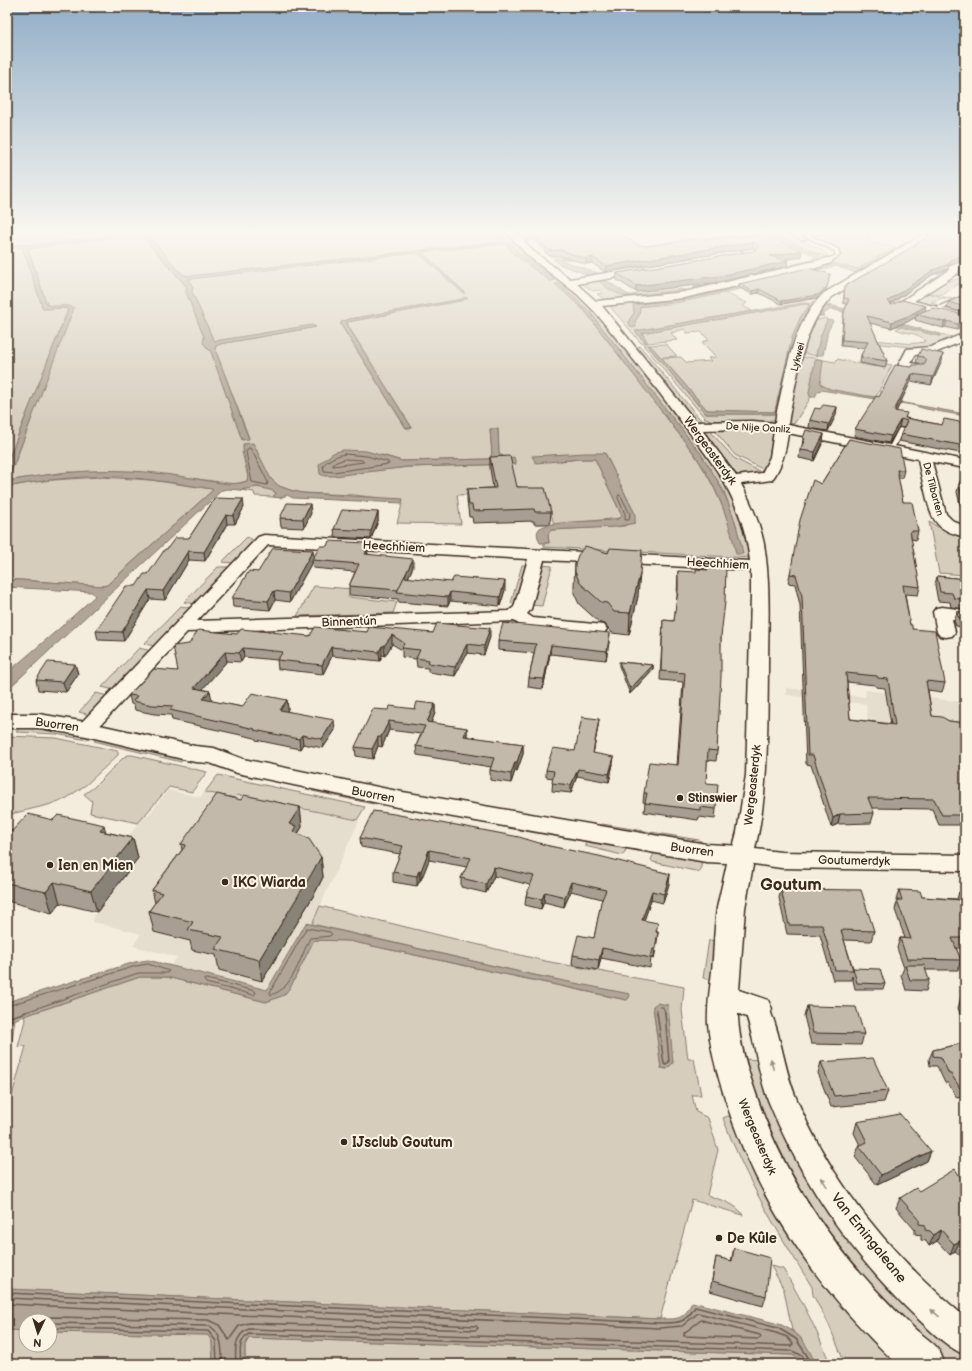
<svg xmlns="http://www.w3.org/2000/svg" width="972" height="1371" font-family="'Balsamiq Sans',sans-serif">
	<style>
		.built { fill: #e5ddce }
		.green { fill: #d6cdbd; stroke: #887c6e; fill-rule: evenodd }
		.water { fill: #b0a596; stroke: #817466 }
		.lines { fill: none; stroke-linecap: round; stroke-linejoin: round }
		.shore-far1 { stroke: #6a5b4e; stroke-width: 1 }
		.shore { stroke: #6a5b4e; stroke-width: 1.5 }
		.service-casing { stroke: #3b2a1e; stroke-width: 3 }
		.minor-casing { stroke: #3b2a1e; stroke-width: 3 }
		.tertiary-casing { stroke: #3b2a1e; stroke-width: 3 }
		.service { fill: #fcf5e5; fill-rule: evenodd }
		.minor { fill: #fcf5e5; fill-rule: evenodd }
		.tertiary { fill: #fcf5e5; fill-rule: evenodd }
		.wall { fill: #a89f92; stroke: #3b2a1e; fill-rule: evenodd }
		.shaded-wall { fill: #888277; stroke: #3b2a1e }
		.building { fill: #c3b9aa; stroke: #3b2a1e; fill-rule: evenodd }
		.oneway { fill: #9c9082 }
		.poi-dot { fill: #3b2a1e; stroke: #fcf5e5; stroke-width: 1.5 }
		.labels { text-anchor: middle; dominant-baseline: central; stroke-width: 4; stroke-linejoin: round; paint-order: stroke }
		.far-street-label { font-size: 10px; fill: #3b2a1e; stroke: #fcf5e5 }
		.street-label { font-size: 12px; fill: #3b2a1e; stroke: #fcf5e5 }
		.poi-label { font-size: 12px; font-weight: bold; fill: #3b2a1e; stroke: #fcf5e5; text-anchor: start }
		.near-poi-label { font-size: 14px; font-weight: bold; fill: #3b2a1e; stroke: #fcf5e5; text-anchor: start }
		.near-street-label { font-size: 14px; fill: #3b2a1e; stroke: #fcf5e5 }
		.near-quarter-label { font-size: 17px; font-weight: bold; fill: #3b2a1e; stroke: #fcf5e5 }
	</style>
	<rect width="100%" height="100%" fill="#f4eddd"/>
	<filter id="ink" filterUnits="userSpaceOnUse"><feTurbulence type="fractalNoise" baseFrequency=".025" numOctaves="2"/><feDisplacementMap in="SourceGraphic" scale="8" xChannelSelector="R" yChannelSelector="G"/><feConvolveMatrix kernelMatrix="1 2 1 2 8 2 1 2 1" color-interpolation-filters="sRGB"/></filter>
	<g filter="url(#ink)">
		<g class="built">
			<path d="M 786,688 L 865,697 L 866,690 L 962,702 L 965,715 L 965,777 L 871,759 L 866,704 L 786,695 Z"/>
			<path d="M 207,789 L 359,821 L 312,924 L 306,923 L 267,990 L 171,966 L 177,957 L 133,946 L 141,934 L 93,922 L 94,915 L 138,859 L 115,853 L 146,814 L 149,815 L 168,790 L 200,797 Z"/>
		</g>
		<g class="green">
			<path d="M 7,232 L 145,232 L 133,233 L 143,237 L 187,287 L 186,292 L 204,337 L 206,347 L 211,352 L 243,439 L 249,438 L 215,349 L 216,346 L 220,344 L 316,327 L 215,341 L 213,339 L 192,292 L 193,287 L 188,279 L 415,253 L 421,255 L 463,293 L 465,292 L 422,254 L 423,252 L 502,244 L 506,244 L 514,254 L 550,281 L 554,280 L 519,253 L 501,232 L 507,232 L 524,253 L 564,283 L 590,305 L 706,450 L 740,508 L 752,558 L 544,547 L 544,543 L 549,543 L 548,534 L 551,530 L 625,526 L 635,514 L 605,453 L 560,461 L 580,459 L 595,459 L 622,516 L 620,518 L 554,525 L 546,493 L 457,495 L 461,524 L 397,523 L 403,501 L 354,495 L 302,493 L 290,490 L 279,486 L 271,479 L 266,471 L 242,452 L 248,477 L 247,481 L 235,484 L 175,476 L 67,472 L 7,481 L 7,476 L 10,475 L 73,308 C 65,306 56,308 47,305 L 28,248 L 127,235 L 125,234 L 36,245 L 7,245 ZM 556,284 L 559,284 L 589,311 L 701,454 L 724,491 L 737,527 L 730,527 C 721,500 710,478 695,455 L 585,311 ZM 463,299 L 464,300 L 460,301 L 347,322 L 348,326 L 412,428 L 410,429 L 406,428 L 341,325 L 341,322 L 350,319 ZM 490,429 L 498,429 L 499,454 L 516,464 L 408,467 L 328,476 L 382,455 L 402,461 L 489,459 L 492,454 Z"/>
			<path d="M 160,232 L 496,232 L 503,241 L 189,276 L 184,275 L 180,272 L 147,234 Z"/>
			<path d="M 770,232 L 784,232 L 822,250 L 828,256 L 826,257 Z"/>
			<path d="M 832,232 L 877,232 L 866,238 L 866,239 L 873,243 L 898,248 L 889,251 L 857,269 L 833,264 L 819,269 L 706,295 L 633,306 L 634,313 L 629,320 L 636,327 L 634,323 L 639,315 L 640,307 L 676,303 L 725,293 L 747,303 L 743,306 L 752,311 L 635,331 L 646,343 L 641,343 L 608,304 L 661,300 L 823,265 L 836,259 L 841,254 L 836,248 L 812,235 Z"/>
			<path d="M 7,247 L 20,247 L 23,249 L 43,309 L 65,308 L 68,310 L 7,463 Z"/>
			<path d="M 962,278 L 965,278 L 965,284 L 959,284 L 940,295 L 928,293 L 944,282 Z"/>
			<path d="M 603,279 L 607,281 L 603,281 L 625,296 L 638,296 L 639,298 L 606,301 L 597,294 L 603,293 L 599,290 L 593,291 L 581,283 Z"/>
			<path d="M 927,293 L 952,299 L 942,298 L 931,302 L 938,305 L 936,306 L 918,302 L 917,300 Z"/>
			<path d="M 814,301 L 816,302 L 779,419 L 775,419 L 767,422 L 713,421 L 705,418 L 643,345 L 647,345 L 706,414 L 776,414 L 796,339 L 804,316 L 812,306 L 812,303 Z"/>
			<path d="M 805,304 L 809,305 L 810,306 L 801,316 L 792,338 L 775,411 L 773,412 L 707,410 L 662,358 L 681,357 L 687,363 L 711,361 L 708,358 L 716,357 L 702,342 L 709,340 L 701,332 L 687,333 L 684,329 L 671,333 L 677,340 L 648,343 L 641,333 Z"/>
			<path d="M 821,304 L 834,306 L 952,337 L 929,349 L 863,342 C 883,337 904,347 924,342 L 925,341 C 920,332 905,334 896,329 L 900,327 L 940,336 L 832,307 L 818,315 L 824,316 L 817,316 Z"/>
			<path d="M 826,318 L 827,320 L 820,338 L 816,355 L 818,356 L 801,353 L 812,321 Z"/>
			<path d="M 666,344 L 677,356 L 661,357 L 650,345 Z"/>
			<path d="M 640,346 L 699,418 L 704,423 L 695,421 L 635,348 Z"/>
			<path d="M 807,357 C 817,358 826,361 836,362 L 837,359 L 876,367 L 879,363 L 892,365 L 876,397 C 857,394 836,394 820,384 L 819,381 L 823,360 L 821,359 L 815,361 L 809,393 L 811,397 L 794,424 L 787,423 L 799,358 Z"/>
			<path d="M 724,428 L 771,429 L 776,433 L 766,471 L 735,455 L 715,431 Z"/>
			<path d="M 708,429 L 734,458 L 759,471 L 759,474 L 739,476 L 735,473 L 704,433 Z"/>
			<path d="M 100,477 L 150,480 L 212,489 L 213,490 L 107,585 L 103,586 L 7,579 L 7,487 L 38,481 Z"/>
			<path d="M 254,487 L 270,489 L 276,493 L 273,497 L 255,496 L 254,492 L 240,490 Z"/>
			<path d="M 929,522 L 949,533 L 965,537 L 965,575 L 939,573 Z"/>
			<path d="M 247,537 L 255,541 L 234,563 L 222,562 Z"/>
			<path d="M 522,565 L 527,565 L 516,604 L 511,603 Z"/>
			<path d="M 541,565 L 552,566 L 542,606 L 531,605 Z"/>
			<path d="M 218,567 L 230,567 L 196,604 L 184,602 Z"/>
			<path d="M 314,586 L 352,589 L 348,597 L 397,602 L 393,613 L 297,616 Z"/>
			<path d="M 181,606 L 192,608 L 156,646 L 144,644 Z"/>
			<path d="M 139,648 L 151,651 L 114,690 L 102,687 Z"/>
			<path d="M 96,693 L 108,696 L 90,715 L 79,712 Z"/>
			<path d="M 21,725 L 93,736 L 87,740 L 56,734 L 16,732 Z"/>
			<path d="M 7,736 L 56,738 L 118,751 L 118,755 L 87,784 L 67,798 L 48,805 L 7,815 Z"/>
			<path d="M 98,737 L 186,757 L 181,762 L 94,741 Z"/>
			<path d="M 128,755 L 132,755 L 207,772 L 192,792 L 169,787 L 138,823 L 90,813 L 92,801 L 84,794 L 93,788 L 123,758 Z"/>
			<path d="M 218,775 L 365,807 L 357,820 L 238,795 L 235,798 L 205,792 Z"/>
			<path d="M 313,787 L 375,801 L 373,804 L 312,791 Z"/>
			<path d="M 602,824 L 699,840 L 702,842 L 701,844 L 599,828 L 600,825 Z"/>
			<path d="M 586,839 L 627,847 L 624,854 L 622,855 L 585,846 Z"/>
			<path d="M 656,851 L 702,861 L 700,872 L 653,862 L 651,860 L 654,853 Z"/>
			<path d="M 320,906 L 545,961 L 684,987 L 682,1010 L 688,1059 L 694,1059 L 701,1095 L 692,1095 L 696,1112 L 708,1118 L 718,1150 L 707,1195 C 720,1200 736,1203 743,1215 L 692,1200 L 660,1319 L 7,1289 L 7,1106 L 9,1106 L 26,1046 L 18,1047 L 25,1020 L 24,1016 L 140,977 L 167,977 L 266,1002 L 284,995 L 291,986 L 313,940 L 349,941 L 626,1000 L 630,995 L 529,974 L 312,924 ZM 653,1006 L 672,1057 L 673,1063 L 667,1069 L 661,1068 Z"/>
			<path d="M 709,940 L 717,941 L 712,980 L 703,978 Z"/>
			<path d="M 15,1019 L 11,1047 L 7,1048 L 7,1022 Z"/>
			<path d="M 743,1059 L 761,1060 L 768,1087 L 965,1352 L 965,1364 L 948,1364 L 933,1352 L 833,1244 L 772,1144 Z"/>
			<path d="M 728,1116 L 732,1117 L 903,1364 L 845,1364 L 829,1325 L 813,1295 L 812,1287 C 778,1232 745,1179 723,1118 Z"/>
			<path d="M 771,1266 L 783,1269 C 802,1300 817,1330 830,1364 L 816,1364 L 801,1338 L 792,1330 L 784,1290 Z"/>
			<path d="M 7,1330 L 26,1331 L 26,1345 L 50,1345 L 50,1332 L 208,1335 L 212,1342 L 213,1364 L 7,1364 Z"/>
			<path d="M 249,1338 L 792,1355 L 799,1358 L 803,1364 L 245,1364 L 245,1345 Z"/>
		</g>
		<g class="water">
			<path d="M 145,232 L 160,232 L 147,234 L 180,272 L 184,275 L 189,276 L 500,242 L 503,241 L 497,232 L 501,232 L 519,253 L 555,280 L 550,281 L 514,254 L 506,244 L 502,244 L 422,252 L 465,293 L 463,293 L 421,255 L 415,253 L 188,279 L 193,287 L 192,292 L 213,339 L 215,341 L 312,325 L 316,327 L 220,344 L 216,346 L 215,349 L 249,439 L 242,440 L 211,352 L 203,343 L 204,337 L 186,292 L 187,287 L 143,237 L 132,233 Z"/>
			<path d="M 759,232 L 770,232 L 821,256 L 816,260 L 809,263 L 695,288 L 693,287 L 795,264 L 811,260 L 815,256 L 770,234 L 762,233 L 561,260 L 597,273 L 589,275 L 561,265 L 553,259 Z"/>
			<path d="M 126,234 L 127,235 L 28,249 L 47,305 C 56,308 67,303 74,308 L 10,475 L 7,476 L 7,463 L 68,310 L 65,308 L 43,309 L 23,249 L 20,247 L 7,247 L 7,245 L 43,244 Z"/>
			<path d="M 907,241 L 912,241 L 859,274 L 836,266 L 808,274 L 695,299 L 643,306 L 640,307 L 639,315 L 635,321 L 636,327 L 632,328 L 629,324 L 629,320 L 634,313 L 634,305 L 706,295 L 819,269 L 836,264 L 857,269 L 889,251 L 894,250 Z"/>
			<path d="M 599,281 L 607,281 L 627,294 L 631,295 L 681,289 L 685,290 C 672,294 639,298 626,296 C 616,294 605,288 599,281 Z"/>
			<path d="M 555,284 L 559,284 L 589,311 L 701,454 C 724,489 735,513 743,554 L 736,554 C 728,515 717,488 695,455 L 585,311 Z"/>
			<path d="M 464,297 L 468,298 L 460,301 L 347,322 L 348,326 L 412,428 L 406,428 L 341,325 L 341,322 L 350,319 L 462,299 Z"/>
			<path d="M 802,303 L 809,303 L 813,305 L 804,316 L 796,339 L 776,414 L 706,414 L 647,345 L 650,345 L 707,410 L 773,412 L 775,411 L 792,338 L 801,316 L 809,306 L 809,305 L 805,304 L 642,333 L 648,343 L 646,343 L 635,331 Z"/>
			<path d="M 825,306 L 831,307 L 941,335 L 938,336 L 831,309 L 822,315 L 818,315 L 822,308 Z"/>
			<path d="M 827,320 L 833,321 L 828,331 L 823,355 L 816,355 L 820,338 Z"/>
			<path d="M 817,359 L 823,360 L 820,384 L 829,389 L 965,414 L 965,416 L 926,409 L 912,405 L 821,390 L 818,391 L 815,397 L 810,397 L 809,393 L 815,361 Z"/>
			<path d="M 490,429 L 498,429 L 499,454 L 507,458 L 514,457 L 516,464 L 408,467 L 334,476 L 324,476 L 320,474 L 319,464 L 333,453 L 343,450 L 366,451 L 402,461 L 489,459 L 492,454 Z"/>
			<path d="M 253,443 L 271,479 L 279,486 L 290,490 L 302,493 L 403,499 L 402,503 L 293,498 L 287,495 L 280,498 L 273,497 L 276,493 L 274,491 L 258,487 L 240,490 L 228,489 L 222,490 L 7,690 L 7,673 L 61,627 L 95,596 L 92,592 L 7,587 L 7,579 L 103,586 L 107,585 L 213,490 L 212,489 C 181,484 151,479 120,477 C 82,475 44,480 7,487 L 7,481 C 47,474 87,469 129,471 C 162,472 195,479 228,484 L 241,483 L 247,481 C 250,469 242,457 243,444 Z"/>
			<path d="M 586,453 L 605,453 L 635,514 L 635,523 L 616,527 L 551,530 L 548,534 L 549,543 L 540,543 C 538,538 535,532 540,528 C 551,521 600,521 615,520 L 620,518 L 622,516 L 595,459 L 580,459 L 536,463 L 532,456 Z"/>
			<path d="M 306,923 L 529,974 L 630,994 L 629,998 L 627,1000 L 349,941 L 314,940 L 291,986 L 284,995 L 266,1002 L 167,977 L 140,977 L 7,1022 L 7,1002 L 135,962 L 148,960 L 267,990 Z"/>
			<path d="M 657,1003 L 668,1005 L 673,1063 L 667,1069 L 661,1068 L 653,1006 Z"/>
			<path d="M 7,1289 L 660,1319 C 678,1319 684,1320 692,1302 L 779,1324 C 801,1333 806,1344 816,1364 L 803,1364 L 799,1358 L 792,1355 L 249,1338 L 245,1345 L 245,1364 L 213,1364 L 212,1342 L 208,1335 L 50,1332 L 50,1321 L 26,1321 L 26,1331 L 7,1330 Z"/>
		</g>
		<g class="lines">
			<g class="shore-far1">
				<path d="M 249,448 L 251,449 L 268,482 L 267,485 L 252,482 L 246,452 Z"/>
				<path d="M 344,454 L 367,456 L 388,462 L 389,464 L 334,472 L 324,471 L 323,465 C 329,459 336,456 344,454 Z"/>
				<path d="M 345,459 L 362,460 L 364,462 L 333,466 L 333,464 Z"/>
				<path d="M 619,495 L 621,496 L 630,514 L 629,520 L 625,520 L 625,514 L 618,498 Z"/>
				<path d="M 307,928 L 330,932 L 332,934 L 330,936 L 310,938 C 300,957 294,988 271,995 L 270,993 Z"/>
				<path d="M 207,979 L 255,991 L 256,993 L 254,995 L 206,983 L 204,980 Z"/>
				<path d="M 7,1006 L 136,966 L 148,964 L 169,971 L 167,973 L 138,973 L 23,1013"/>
				<path d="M 657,1013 L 657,1009 L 659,1007 L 663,1007 L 665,1013"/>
			</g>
			<g class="shore">
				<path d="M 657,1012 L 664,1064 L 666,1065 L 669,1062 L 665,1012"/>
				<path d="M 7,1018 L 26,1012"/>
				<path d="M 7,1293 L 660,1323 C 678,1323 685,1324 695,1307 L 778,1328 L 796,1339 L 808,1357 L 805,1359 L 801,1355 L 792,1351 L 249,1334 C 238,1340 240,1353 241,1364"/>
				<path d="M 7,1298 L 659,1328 L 682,1326 L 698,1313 L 776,1333 L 787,1337 L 793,1344 L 791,1346 L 249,1329 C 234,1335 235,1350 236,1364"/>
				<path d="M 7,1304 L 476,1326 L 478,1328 L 476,1330 L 249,1323 L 239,1326 L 229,1340 L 219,1325 L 208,1320 L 51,1317 L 40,1321"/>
				<path d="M 701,1320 L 760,1335 L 761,1337 L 759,1339 L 684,1336 L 684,1333 Z"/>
				<path d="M 50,1323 L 210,1326 C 223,1335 222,1350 222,1364"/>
				<path d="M 50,1328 L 208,1331 L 216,1341 L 217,1364"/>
			</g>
			<defs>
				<g id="service">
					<path d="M 786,232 L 791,232 L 806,239 L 802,240 Z"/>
					<path d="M 797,232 L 827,232 L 825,233 L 809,235 L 838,249 L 840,255 L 830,262 L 826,262 L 826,260 L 836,255 L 834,251 Z"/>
					<path d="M 527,238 L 529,240 L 518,241 L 516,240 Z"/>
					<path d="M 965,295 L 965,299 L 938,310 L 933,309 Z"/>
					<path d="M 899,428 L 904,429 L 893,450 L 889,450 L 888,449 Z"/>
				</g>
				<g id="minor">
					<path d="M 506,232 L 516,232 L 533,251 L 570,279 L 642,267 L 647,270 L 642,273 L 577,284 L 596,301 L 684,292 L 828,258 L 831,259 L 833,261 L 831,263 L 816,268 L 684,298 L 602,306 L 696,422 L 753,421 L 775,423 C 776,413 779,403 781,393 C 789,357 797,319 824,293 L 922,235 L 928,235 L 930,237 L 928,239 L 832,297 C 807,322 801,359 794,391 C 792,403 789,414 788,425 L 965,460 L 965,468 L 932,462 L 946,514 L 952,520 L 965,527 L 965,537 C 937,530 932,522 926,495 C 923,483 920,471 918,459 L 788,433 C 786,451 782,466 772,480 L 741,484 C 751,503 760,523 764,544 C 771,585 768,629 768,671 C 767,730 769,791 755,849 L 781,852 L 965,855 L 965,871 L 781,868 L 734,861 L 731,855 L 737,832 L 746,775 L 751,597 L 751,570 L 544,560 L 531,609 L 527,614 L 533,618 L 604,625 L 607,629 L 604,633 L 598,634 C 578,633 528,633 514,621 L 187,632 L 93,733 L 86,735 L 79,733 L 76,729 L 79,725 L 258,537 L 264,535 L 750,561 C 742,496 712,462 674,412 C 649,378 622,345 595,312 L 577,294 L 527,255 ZM 753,429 L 774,431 L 770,457 L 762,473 L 736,476 L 702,430 ZM 268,545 L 528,559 L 514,607 L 509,611 L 197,621 Z"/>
					<path d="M 744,245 L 764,254 L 766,256 L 761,259 L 741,250 L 739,248 Z"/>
					<path d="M 965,260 L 965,267 L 959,270 L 958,273 L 914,301 L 965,314 L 965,320 L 901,304 L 900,302 L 949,270 L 949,267 Z"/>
					<path d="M 965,333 L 965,340 L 937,352 L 915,355 L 911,363 L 921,365 L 923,368 L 921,371 C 914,372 907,370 900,369 L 898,366 L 907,349 L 931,347 Z"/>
					<path d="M 942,607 L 965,610 L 965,620 L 952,619 L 955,632 L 952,636 L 946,637 L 940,636 L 937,632 L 933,612 L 936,608 Z"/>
					<path d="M 757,999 L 766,1002 C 782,1033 783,1068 797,1100 C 833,1186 894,1258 965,1317 L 965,1355 C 945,1346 929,1329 913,1314 C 850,1253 801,1181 768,1100 C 757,1070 755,1038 744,1009 L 748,1002 Z"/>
				</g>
				<path id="tertiary" d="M 7,714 L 39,714 L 86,722 L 195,746 L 214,748 L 243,759 L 397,791 L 706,844 L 742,846 L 751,848 L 755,855 L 745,908 L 739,990 L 768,1000 L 772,1009 L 768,1018 L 757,1021 L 739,1014 L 738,1014 L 738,1017 C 739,1041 746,1065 754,1088 C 778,1164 821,1230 875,1289 C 888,1303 902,1317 916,1330 C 923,1336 933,1342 939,1350 C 941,1354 943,1360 944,1364 L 897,1364 C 817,1289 754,1197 723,1092 C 716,1070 710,1047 708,1024 C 707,1006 710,989 712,971 C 714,950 714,929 717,908 C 720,893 724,878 727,863 L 706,862 L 397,807 L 237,773 L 210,763 L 195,762 L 86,736 L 39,728 L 7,728 Z"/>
			</defs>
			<use href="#service" class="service-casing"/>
			<use href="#minor" class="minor-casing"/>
			<use href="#tertiary" class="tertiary-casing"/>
			<use href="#service" class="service"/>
			<use href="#minor" class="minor"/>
			<use href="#tertiary" class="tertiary"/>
		</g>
		<g class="wall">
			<path d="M 527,232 L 617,232 L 638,245 L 646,246 L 704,239 L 766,235 L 801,257 L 784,260 L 788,261 L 787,266 L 720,282 L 636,292 L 616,279 L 617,273 L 754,251 L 756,249 L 753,248 L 605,272 L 592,263 L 586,264 L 561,256 L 550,256 L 545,252 Z"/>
			<path d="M 965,232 L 948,266 L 948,269 L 932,275 L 891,304 L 891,305 L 925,311 L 965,315 L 965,327 L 957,330 L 945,327 L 943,328 L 915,320 L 916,317 L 907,322 L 891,328 L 870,323 L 887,361 L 885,368 L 860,363 L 861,355 L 865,348 L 841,346 L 843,318 L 844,312 L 847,304 L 843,303 L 845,286 L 917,245 L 917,243 Z"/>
			<path d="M 965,263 L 965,276 L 958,275 L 960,269 Z"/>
			<path d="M 739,284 L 826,290 L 818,298 L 781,304 L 759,293 L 752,294 L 738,287 Z"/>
			<path d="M 965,295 L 965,313 L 947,308 L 948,302 Z"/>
			<path d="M 943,354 L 942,361 L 931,385 L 911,381 L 896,412 L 906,418 L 942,425 L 965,423 L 965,454 L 899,441 L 901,434 L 904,428 L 899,427 L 889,443 L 854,436 L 855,429 L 879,397 L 912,367 L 922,365 L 921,364 L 916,362 L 918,356 Z"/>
			<path d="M 837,407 L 836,415 L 828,431 L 809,428 L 810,420 L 820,409 Z"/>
			<path d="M 824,434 L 823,442 L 814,461 L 799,458 L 800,450 L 802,447 L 803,438 Z"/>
			<path d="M 849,439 L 904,470 L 902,478 L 898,478 L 903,502 L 918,531 L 916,540 L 911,539 L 920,587 L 918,595 L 905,594 L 910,625 L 945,683 L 942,692 L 928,690 L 932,716 L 949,721 L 965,723 L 965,825 L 939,825 L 932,809 L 872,808 L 874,813 L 871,823 L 838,824 L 831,827 L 811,765 L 806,764 L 800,605 L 795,584 L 788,583 L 790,574 L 821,484 ZM 847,682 L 875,685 L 876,687 L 885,688 L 891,724 L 850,719 Z"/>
			<path d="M 490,457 L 517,487 L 529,488 L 551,512 L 550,524 L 534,524 L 534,521 L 473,523 L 472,517 L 469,517 L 467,500 L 467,489 L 493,488 L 490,468 Z"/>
			<path d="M 965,472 L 965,520 L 964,520 L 957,492 L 959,484 Z"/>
			<path d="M 215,498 L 244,507 L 235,524 L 227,524 L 205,561 L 189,560 L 165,600 L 150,599 L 124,641 L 98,640 L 96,631 L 136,586 L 148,574 L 189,538 Z"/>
			<path d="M 378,512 L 378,521 L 371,539 L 335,537 L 334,529 Z"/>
			<path d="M 311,513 L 304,528 L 281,527 L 280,518 Z"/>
			<path d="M 367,550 L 368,554 L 413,567 L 408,578 L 505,590 L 500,606 L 450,601 L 448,606 L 398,602 L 398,599 L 349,595 L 349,586 L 355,572 L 313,568 L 312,562 L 290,602 L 275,600 L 270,610 L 233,607 L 232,598 L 258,572 L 314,557 Z"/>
			<path d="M 575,564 L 638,596 L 629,635 L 612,633 L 605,624 L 600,623 L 579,604 L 574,593 L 574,585 Z"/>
			<path d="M 678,571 L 721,636 L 717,751 L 716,761 L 707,760 L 706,783 L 716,809 L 715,819 L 699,817 L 698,820 L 644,812 L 645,803 L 643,802 L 644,793 L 677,765 L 683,682 L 660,680 L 663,620 L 674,621 L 677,597 Z"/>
			<path d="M 937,576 L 965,579 L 965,609 L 951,607 L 950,602 L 938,601 L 935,585 Z"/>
			<path d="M 957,612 L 965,612 L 965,637 L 963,627 L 956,626 L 954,621 Z"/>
			<path d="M 367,632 L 433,633 L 490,637 L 484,655 L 467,653 L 455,676 L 428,672 L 428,668 L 417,667 L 416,659 L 402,657 L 402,650 L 392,644 L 385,656 L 382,655 L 380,661 L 332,656 L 323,674 L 278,669 L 277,660 L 244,657 L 241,662 L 227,661 L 202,689 L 210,691 L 211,701 L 242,707 L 287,700 L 288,709 L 287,711 L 335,730 L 323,748 L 303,744 L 300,749 L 256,740 L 255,738 L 172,720 L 171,715 L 154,714 L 135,710 L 134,705 L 131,704 L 129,695 L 178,671 L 237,634 L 310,636 Z"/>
			<path d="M 498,641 L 609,642 L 606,660 L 550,654 L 543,689 L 528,687 L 529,678 L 534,653 L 498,650 Z"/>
			<path d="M 619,662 L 653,665 L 653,669 L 630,694 L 619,666 Z"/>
			<path d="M 75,664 L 78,674 L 66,692 L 38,690 L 36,680 Z"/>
			<path d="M 435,704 L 435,713 L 431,723 L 467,728 L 467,737 L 523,744 L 523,754 L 517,771 L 515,771 L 511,783 L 490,780 L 490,770 L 491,767 L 417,755 L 416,746 L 421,734 L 389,730 L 382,747 L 378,746 L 373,759 L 356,756 L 355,747 L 388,710 L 415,709 Z"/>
			<path d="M 598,726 L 593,753 L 613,764 L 609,782 L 577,776 L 571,793 L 552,791 L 553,778 L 546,777 L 546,770 L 575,751 Z"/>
			<path d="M 241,800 L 300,807 L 302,827 L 298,834 L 321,857 L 323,877 L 315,893 L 262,981 L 219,970 L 216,955 L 192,950 L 190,941 L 154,932 L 149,911 L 155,903 L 152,890 L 182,850 L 181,844 Z"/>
			<path d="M 7,830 L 12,831 L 106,832 L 133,838 L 138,858 L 97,912 L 60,903 L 52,913 L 7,901 Z"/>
			<path d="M 360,838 L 549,846 L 670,874 L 669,884 L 663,903 L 651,900 L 644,920 L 657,932 L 658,932 L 654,959 L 651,958 L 650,968 L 601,958 L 598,970 L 572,965 L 573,955 L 594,938 L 602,899 L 571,891 L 564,907 L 544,902 L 541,909 L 525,905 L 526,896 L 530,885 L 494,876 L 486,893 L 461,887 L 461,878 L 467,867 L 429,860 L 421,880 L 420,880 L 417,886 L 393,882 L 393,872 L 400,854 L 361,847 Z"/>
			<path d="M 781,889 L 874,931 L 871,941 L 844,940 L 853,968 L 885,984 L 883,989 L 855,989 L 852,976 L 851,980 L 833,980 L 820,935 L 787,934 L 779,898 Z"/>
			<path d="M 899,890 L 922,897 L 957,899 L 959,892 L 965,892 L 965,948 L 956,948 L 961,960 L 958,970 L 925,970 L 929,980 L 926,991 L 906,990 L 901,975 L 904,968 L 897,948 L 900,938 L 905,938 L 895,910 L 897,902 L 896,900 Z"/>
			<path d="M 961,997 L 965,997 L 965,1024 L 963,1023 L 958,1008 Z"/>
			<path d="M 807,1006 L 864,1034 L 861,1045 L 811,1044 L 804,1016 Z"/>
			<path d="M 965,1043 L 965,1096 L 957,1098 L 948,1083 L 945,1083 L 937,1066 L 930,1066 L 929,1059 L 933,1050 Z"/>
			<path d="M 821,1062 L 888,1091 L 884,1102 L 831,1107 L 818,1073 Z"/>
			<path d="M 857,1122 L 931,1151 L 927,1161 L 877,1185 L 855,1157 L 859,1146 L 860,1145 L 854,1133 Z"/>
			<path d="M 965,1184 L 965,1259 L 955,1251 L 950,1255 L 937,1241 L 929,1246 L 926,1241 L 921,1240 L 921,1235 L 915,1234 L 915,1230 L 896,1208 L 900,1198 L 919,1191 Z"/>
			<path d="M 734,1248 L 766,1296 L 763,1306 L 710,1291 L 716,1257 L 731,1261 Z"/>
		</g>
		<g class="shaded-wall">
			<path d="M 753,242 L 753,248 L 605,272 L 606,266 Z"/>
			<path d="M 802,251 L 801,257 L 769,262 L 770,256 Z"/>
			<path d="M 965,254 L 965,259 L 948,266 L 950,260 Z"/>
			<path d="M 592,257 L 592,263 L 586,264 L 586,259 Z"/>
			<path d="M 788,261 L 787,266 L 720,282 L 636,292 L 636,286 Z"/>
			<path d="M 949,264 L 948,269 L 932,275 L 887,306 L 888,301 L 933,270 Z"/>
			<path d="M 830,274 L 826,290 L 818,298 L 781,304 L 782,301 Z"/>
			<path d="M 759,289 L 759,293 L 752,294 L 752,291 Z"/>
			<path d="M 926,306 L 925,312 L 916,314 L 916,317 L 907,322 L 891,328 L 892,322 Z"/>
			<path d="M 947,321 L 945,327 L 943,328 L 944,322 Z"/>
			<path d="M 965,321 L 965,327 L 957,330 L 958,324 Z"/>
			<path d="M 943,354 L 942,361 L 931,385 L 933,377 Z"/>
			<path d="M 912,374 L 911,381 L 892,419 L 894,411 Z"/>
			<path d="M 837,407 L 836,415 L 828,431 L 829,424 Z"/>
			<path d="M 901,419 L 899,427 L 889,443 L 891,436 Z"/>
			<path d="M 824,434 L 823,442 L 814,461 L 815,452 Z"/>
			<path d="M 243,499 L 244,507 L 235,524 L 233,516 Z"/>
			<path d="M 310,504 L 311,513 L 304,528 L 303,519 Z"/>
			<path d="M 378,512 L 378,521 L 371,539 L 371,531 Z"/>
			<path d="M 226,515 L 227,524 L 205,561 L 204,552 Z"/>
			<path d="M 366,543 L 368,558 L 366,563 L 364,550 Z"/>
			<path d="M 313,550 L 314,559 L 312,560 L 312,562 L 290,602 L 289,593 Z"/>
			<path d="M 188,551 L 189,560 L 165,600 L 163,591 Z"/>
			<path d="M 413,559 L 413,567 L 401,593 L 398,590 Z"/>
			<path d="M 640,574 L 638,596 L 629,635 L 630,613 Z"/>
			<path d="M 505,581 L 505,590 L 500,606 L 500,597 Z"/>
			<path d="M 148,590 L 150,599 L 124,641 L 122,632 Z"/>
			<path d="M 274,591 L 275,600 L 270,610 L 268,601 Z"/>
			<path d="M 450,592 L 450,601 L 448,606 L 448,597 Z"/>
			<path d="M 490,628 L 490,637 L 484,655 L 484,646 Z"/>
			<path d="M 610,633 L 609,642 L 606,660 L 607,651 Z"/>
			<path d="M 392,635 L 392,644 L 385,656 L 384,646 Z"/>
			<path d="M 467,644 L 467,653 L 455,676 L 455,667 Z"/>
			<path d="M 551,645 L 550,654 L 543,689 L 544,679 Z"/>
			<path d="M 382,646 L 382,655 L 380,661 L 379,652 Z"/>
			<path d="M 331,647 L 332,656 L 323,674 L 322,665 Z"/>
			<path d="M 243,648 L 244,657 L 241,662 L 239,653 Z"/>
			<path d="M 225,652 L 227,661 L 196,697 L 194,688 Z"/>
			<path d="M 75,664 L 78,674 L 66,692 L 63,682 Z"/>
			<path d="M 653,665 L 653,669 L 630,694 L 630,689 Z"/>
			<path d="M 210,691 L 212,700 L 205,709 L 203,699 Z"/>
			<path d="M 287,700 L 288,709 L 281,719 L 280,710 Z"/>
			<path d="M 435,704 L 435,713 L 428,731 L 427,722 Z"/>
			<path d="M 599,719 L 598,726 L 592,761 L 593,753 Z"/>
			<path d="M 334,720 L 335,730 L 323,748 L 322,739 Z"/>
			<path d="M 389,721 L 389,730 L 382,747 L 381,737 Z"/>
			<path d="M 467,728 L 467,737 L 464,736 Z"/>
			<path d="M 302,735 L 303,744 L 300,749 L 299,739 Z"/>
			<path d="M 378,737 L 378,746 L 373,759 L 372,749 Z"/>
			<path d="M 523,744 L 523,754 L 517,771 L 517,762 Z"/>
			<path d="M 614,757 L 613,764 L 609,782 L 609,774 Z"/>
			<path d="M 515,762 L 515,771 L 511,783 L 511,774 Z"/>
			<path d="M 578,769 L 577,776 L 571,793 L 571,785 Z"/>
			<path d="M 300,807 L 302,827 L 297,835 L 298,846 L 289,824 Z"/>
			<path d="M 840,814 L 838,824 L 831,827 L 833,818 Z"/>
			<path d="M 104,825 L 109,845 L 100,831 Z"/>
			<path d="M 133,838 L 138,858 L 97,912 L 91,891 Z"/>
			<path d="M 429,850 L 429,860 L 421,880 L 421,871 Z"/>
			<path d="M 321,857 L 323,877 L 315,893 L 262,981 L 259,960 Z"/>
			<path d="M 494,867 L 494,876 L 486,893 L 486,884 Z"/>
			<path d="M 419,870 L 420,880 L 417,886 L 417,876 Z"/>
			<path d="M 670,874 L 669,884 L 663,903 L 664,894 Z"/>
			<path d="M 54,882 L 60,903 L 52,913 L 46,892 Z"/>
			<path d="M 571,882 L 571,891 L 564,907 L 565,897 Z"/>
			<path d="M 652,891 L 651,900 L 641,930 L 642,920 Z"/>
			<path d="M 545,892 L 544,902 L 541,909 L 542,899 Z"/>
			<path d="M 658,932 L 657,942 L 654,959 L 655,949 Z"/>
			<path d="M 602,948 L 601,958 L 598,970 L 599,960 Z"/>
			<path d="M 931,1151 L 927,1161 L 877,1185 L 881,1175 Z"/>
			<path d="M 941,1230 L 937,1241 L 929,1246 L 934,1235 Z"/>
			<path d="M 960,1241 L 955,1251 L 950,1255 L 954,1244 Z"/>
		</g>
		<g class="building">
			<path d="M 532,232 L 617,232 L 638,245 L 646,246 L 701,238 L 704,239 L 766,235 L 802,251 L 770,256 L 788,261 L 720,276 L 636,286 L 617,273 L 754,251 L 760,246 L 753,242 L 606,266 L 592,257 L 586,259 L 561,250 L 550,251 L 545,247 Z"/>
			<path d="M 939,232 L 965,232 L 965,254 L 950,260 L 949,264 L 933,270 L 888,301 L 891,305 L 902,300 L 926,306 L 908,316 L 892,322 L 867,316 L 887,361 L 861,357 L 862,355 L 861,355 L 868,342 L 842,340 L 844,312 L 849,299 L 844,298 L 845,286 L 919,243 L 917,243 L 929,236 Z"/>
			<path d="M 965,263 L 965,270 L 960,269 L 961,266 Z"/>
			<path d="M 808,268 L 830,274 L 827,287 L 818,295 L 782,301 L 759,289 L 752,291 L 739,284 Z"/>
			<path d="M 965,295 L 965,307 L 948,302 Z"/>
			<path d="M 933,308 L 965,315 L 965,321 L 958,324 L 947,321 L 944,322 L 916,314 Z"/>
			<path d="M 921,349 L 943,354 L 933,377 L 912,374 L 894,411 L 907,413 L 905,418 L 942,425 L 944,419 L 965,423 L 965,446 L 901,434 L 907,421 L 901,419 L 891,436 L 855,429 L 876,396 L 879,397 L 895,365 L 912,367 L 913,365 L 924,365 L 926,360 L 923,357 L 918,356 Z"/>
			<path d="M 823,405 L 837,407 L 829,424 L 810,420 L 815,408 L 820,409 Z"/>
			<path d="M 806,430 L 824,434 L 815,452 L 800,450 L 805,439 L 803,438 Z"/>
			<path d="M 849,439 L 900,449 L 904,470 L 897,470 L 903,502 L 912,502 L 918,531 L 910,531 L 920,587 L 903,585 L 910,625 L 912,625 L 912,629 L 935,631 L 945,683 L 926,681 L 932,716 L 942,717 L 949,721 L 965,723 L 965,815 L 942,815 L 934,799 L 868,798 L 874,813 L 840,814 L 833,818 L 813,755 L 808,755 L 802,596 L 796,575 L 790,574 L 800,520 L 813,480 L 821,484 ZM 846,673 L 877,676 L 878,678 L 888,679 L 895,725 L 850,719 Z"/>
			<path d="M 510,456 L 517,487 L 528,487 L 529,488 L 545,488 L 551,512 L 535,512 L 534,509 L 473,511 L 472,505 L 469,505 L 467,489 L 496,488 L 490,457 Z"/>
			<path d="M 965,472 L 965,509 L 959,484 Z"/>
			<path d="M 215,498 L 243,499 L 233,516 L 226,515 L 204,552 L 188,551 L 163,591 L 148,590 L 122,632 L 96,631 L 126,586 L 136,586 L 144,574 L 148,574 L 165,549 L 167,549 L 175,538 L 189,538 Z"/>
			<path d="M 287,503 L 310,504 L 303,519 L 280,518 Z"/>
			<path d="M 342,510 L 378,512 L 371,531 L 334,529 Z"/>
			<path d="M 329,541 L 366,543 L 364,550 L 367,550 L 365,554 L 413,559 L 398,590 L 349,586 L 359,564 L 312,560 L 320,546 L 327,546 Z"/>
			<path d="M 585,546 L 608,553 L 610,548 L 642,550 L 640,574 L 630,613 L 614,612 L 607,603 L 601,602 L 580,583 L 575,572 L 575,564 L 578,555 Z"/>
			<path d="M 273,548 L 313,550 L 289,593 L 274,591 L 268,601 L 232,598 L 249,571 L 258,572 Z"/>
			<path d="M 709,565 L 726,567 L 725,602 L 721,636 L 721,676 L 717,751 L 708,750 L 706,783 L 718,784 L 716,809 L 700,807 L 700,810 L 645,803 L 647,793 L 644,793 L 649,762 L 678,765 L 685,673 L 661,671 L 663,620 L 674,621 L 678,590 L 678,571 L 696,572 L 696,569 L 708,570 Z"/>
			<path d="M 937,576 L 965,579 L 965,600 L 954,598 L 952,593 L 940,592 Z"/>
			<path d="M 404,577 L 451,582 L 454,577 L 505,581 L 500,597 L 450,592 L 448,597 L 397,592 Z"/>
			<path d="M 957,612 L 965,612 L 965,618 L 958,617 Z"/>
			<path d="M 437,623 L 490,628 L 484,646 L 467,644 L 455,667 L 428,663 L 429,660 L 416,658 L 420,650 L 402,648 L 404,643 L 392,635 L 384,646 L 382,646 L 379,652 L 331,647 L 322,665 L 277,660 L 283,652 L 243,648 L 239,653 L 225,652 L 194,688 L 210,691 L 203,699 L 242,707 L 252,693 L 287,700 L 280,710 L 334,720 L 322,739 L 302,735 L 299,739 L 254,730 L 255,729 L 170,710 L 173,706 L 152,705 L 133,701 L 137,696 L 129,695 L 154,669 L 178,671 L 173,646 L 189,644 L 198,630 L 237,634 L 241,629 L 310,636 L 315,627 L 367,632 L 369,627 L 433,633 Z"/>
			<path d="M 503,623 L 610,633 L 607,651 L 551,645 L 544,679 L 529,678 L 536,644 L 498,641 Z"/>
			<path d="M 48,662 L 75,664 L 63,682 L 36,680 Z"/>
			<path d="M 619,662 L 653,665 L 630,689 Z"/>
			<path d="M 417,702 L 435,704 L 427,722 L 467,728 L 464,736 L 523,744 L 517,762 L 515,762 L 511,774 L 490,770 L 494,758 L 416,746 L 425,726 L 389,721 L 381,737 L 378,737 L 372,749 L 355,747 L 373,709 L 388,710 L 390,706 L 415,709 Z"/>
			<path d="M 582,717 L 599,719 L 593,753 L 614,757 L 609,774 L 578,769 L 571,785 L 552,783 L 554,771 L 546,770 L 553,748 L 575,751 Z"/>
			<path d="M 217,794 L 241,800 L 244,795 L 300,807 L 289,824 L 296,826 L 293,831 L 309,839 L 321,857 L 312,873 L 259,960 L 215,949 L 223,937 L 188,930 L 193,922 L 149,911 L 162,893 L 152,890 L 186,845 L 181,844 Z"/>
			<path d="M 373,811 L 394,814 L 451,825 L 451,824 L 519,837 L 549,846 L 599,856 L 670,874 L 664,894 L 652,891 L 642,920 L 658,923 L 656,932 L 658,932 L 655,949 L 653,949 L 651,958 L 602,948 L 599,960 L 573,955 L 578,935 L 594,938 L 601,902 L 606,890 L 571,882 L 565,897 L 545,892 L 542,899 L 526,896 L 534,876 L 494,867 L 486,884 L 461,878 L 471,858 L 429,850 L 421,871 L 419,870 L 417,876 L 393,872 L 403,846 L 360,838 Z"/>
			<path d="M 28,814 L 53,820 L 58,815 L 104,825 L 100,831 L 133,838 L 91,891 L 54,882 L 46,892 L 7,883 L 7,830 L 12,831 Z"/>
			<path d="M 781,889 L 861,890 L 874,931 L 841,930 L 853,970 L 835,970 L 822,925 L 789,925 Z"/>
			<path d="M 899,890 L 920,891 L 922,897 L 962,900 L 959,892 L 965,892 L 965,938 L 952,938 L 961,960 L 907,959 L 900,938 L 911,939 L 897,900 L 902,900 Z"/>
			<path d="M 905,965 L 924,965 L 929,980 L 910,980 Z"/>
			<path d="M 853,968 L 880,969 L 885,984 L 857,983 Z"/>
			<path d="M 961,997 L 965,997 L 965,1008 Z"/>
			<path d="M 807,1006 L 856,1007 L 864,1034 L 813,1033 Z"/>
			<path d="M 965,1043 L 965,1088 L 960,1088 L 951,1074 L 949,1074 L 941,1057 L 933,1056 L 933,1050 Z"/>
			<path d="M 873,1058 L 888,1091 L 834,1096 L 821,1062 Z"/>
			<path d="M 900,1114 L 931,1151 L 881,1175 L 859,1146 L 867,1142 L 857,1122 Z"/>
			<path d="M 955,1169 L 965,1184 L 965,1245 L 960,1241 L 954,1244 L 941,1230 L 934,1235 L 930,1231 L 925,1230 L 925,1225 L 919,1224 L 919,1219 L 900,1198 L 916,1188 L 919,1191 Z"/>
			<path d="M 734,1248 L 770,1258 L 766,1296 L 712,1281 L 716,1257 L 732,1261 Z"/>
		</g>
		<defs><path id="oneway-solid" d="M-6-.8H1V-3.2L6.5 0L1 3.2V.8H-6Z"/></defs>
		<g class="oneway">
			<use href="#oneway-solid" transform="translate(772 1064) rotate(-103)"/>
			<use href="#oneway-solid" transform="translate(824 1182) rotate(-122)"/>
			<use href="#oneway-solid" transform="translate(935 1313) rotate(-139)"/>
		</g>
	</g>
	<linearGradient id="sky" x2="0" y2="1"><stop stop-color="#91aec7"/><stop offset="0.55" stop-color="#faf7f0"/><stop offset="1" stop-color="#faf7f0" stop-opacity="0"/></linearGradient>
	<rect width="972" height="424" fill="url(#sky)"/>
	<g class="poi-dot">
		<circle cx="680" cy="798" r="4"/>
		<circle cx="50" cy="865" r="4"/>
		<circle cx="225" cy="882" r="4"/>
		<circle cx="344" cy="1142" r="4"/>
		<circle cx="719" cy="1238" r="4"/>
	</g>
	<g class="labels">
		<g class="far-street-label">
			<text transform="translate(798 357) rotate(-76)">Lykwei</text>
			<text transform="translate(758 428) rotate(3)">De Nije Oanliz</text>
			<text transform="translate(933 489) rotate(75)">De Tilbarten</text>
		</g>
		<g class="street-label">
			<text transform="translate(710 451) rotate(54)">Wergeasterdyk</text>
			<text transform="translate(394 547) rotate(3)">Heechhiem</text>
			<text transform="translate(718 564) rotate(3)">Heechhiem</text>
			<text transform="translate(349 622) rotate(-2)">Binnentún</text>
			<text transform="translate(57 725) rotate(8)">Buorren</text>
			<text transform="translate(753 785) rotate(-84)">Wergeasterdyk</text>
			<text transform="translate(373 795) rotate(11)">Buorren</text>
			<text transform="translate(692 850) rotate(8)">Buorren</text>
			<text transform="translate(854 861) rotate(1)">Goutumerdyk</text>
			<text transform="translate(757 1137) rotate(67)">Wergeasterdyk</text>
		</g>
		<g class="poi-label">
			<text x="688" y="798">Stinswier</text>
		</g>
		<g class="near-poi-label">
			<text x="58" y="865">Ien en Mien</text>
			<text x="233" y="882">IKC Wiarda</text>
			<text x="352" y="1142">IJsclub Goutum</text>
			<text x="727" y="1238">De Kûle</text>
		</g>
		<g class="near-street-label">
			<text transform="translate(869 1238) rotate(51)">Van Emingaleane</text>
		</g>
		<g class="near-quarter-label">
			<text x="791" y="885">Goutum</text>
		</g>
	</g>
	<rect width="972" height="1371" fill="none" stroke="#fcf5e5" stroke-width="24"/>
	<rect x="12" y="12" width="948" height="1347" fill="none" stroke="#3b2a1e" stroke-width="1.5" filter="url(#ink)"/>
	<g transform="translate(38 1333) rotate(184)"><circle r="19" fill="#fcf5e5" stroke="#afa495"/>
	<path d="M0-3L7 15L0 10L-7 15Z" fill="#3b2a1e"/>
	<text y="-6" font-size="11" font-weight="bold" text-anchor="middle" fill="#3b2a1e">N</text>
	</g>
</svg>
